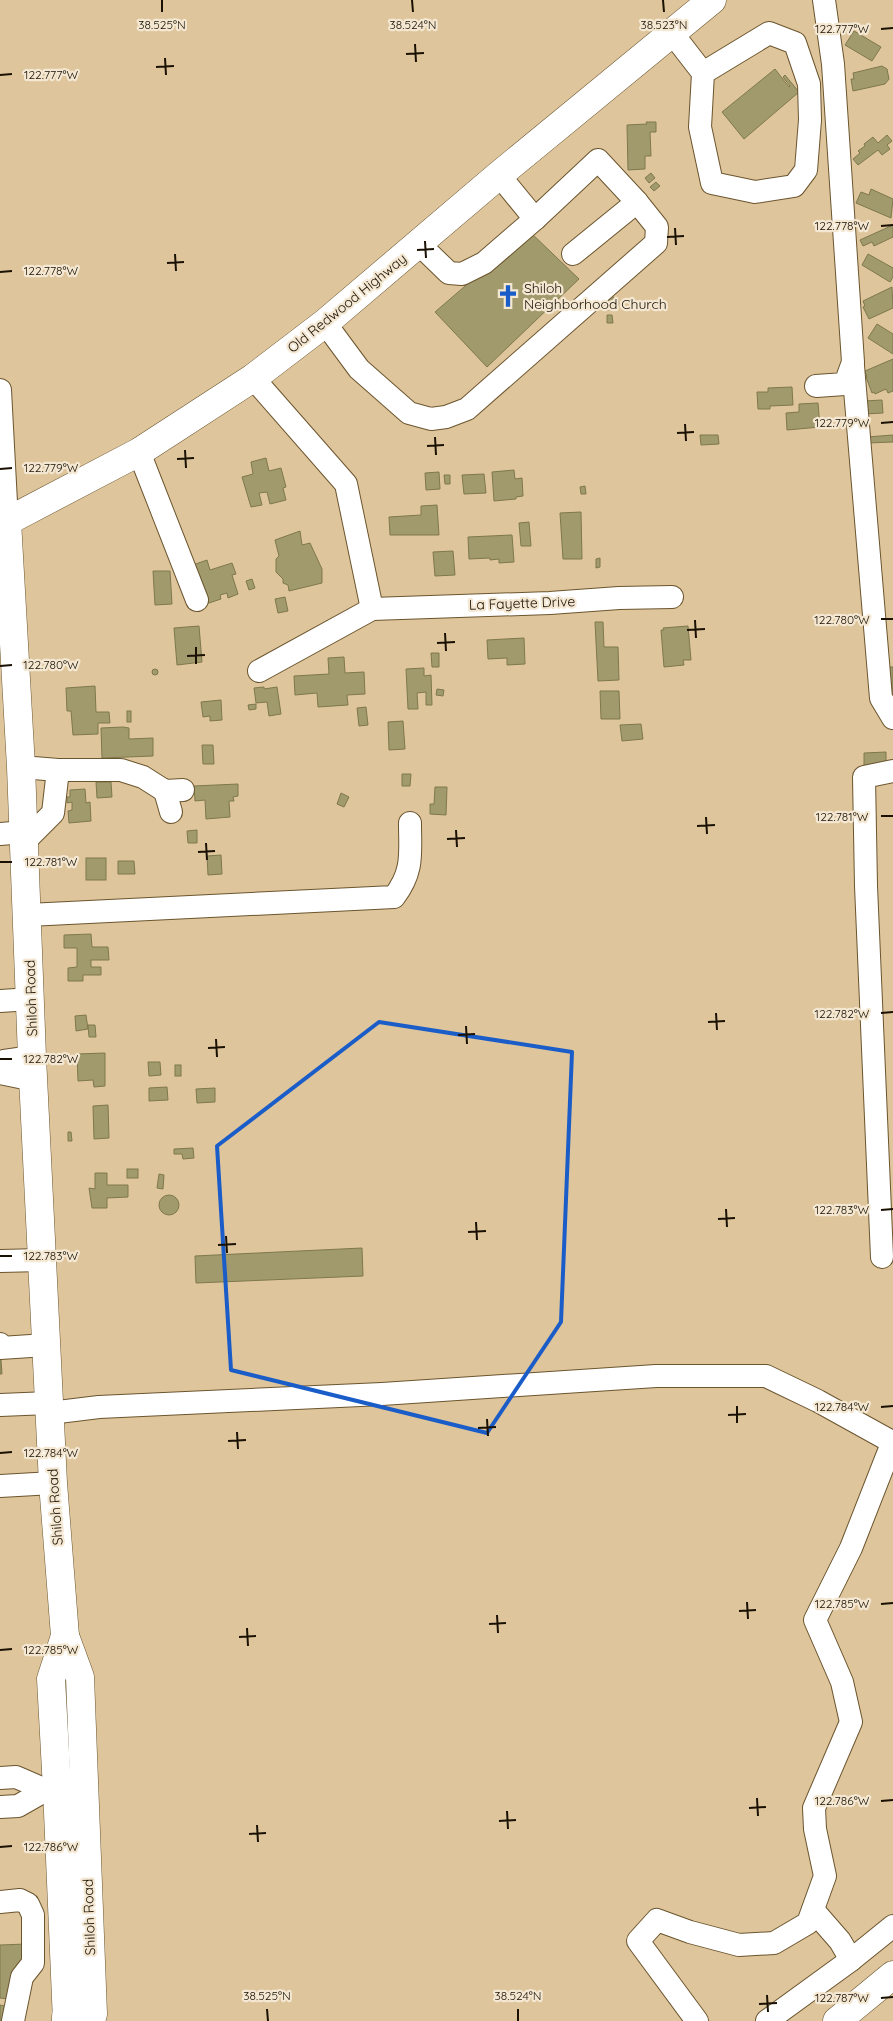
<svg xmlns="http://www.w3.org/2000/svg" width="893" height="2021" font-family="Quicksand,sans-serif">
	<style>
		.building { fill: #a19a6d; stroke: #7f784d }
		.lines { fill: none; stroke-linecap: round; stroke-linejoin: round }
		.minor-casing { stroke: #6b552e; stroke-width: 24 }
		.major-casing { stroke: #6b552e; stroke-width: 29 }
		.highway-casing { stroke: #6b552e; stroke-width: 29 }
		.minor { stroke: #fff; stroke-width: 22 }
		.major { stroke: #fff; stroke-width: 28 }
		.highway { stroke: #fff; stroke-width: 28 }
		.marked { fill: none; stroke: #1a5dc8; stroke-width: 4; stroke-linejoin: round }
		.ticks { fill: none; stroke: #1a1103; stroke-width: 2 }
		.labels { text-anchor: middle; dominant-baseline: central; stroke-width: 4.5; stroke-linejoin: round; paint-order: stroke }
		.poi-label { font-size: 14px; fill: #1a1103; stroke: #f4e8d3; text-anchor: start }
		.street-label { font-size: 14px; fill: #1a1103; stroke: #f4e8d3 }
		.ticks-label { font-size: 12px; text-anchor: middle; fill: #1a1103; stroke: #f4e8d3; stroke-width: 4.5; stroke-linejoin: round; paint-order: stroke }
	</style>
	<rect width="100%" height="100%" fill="#dec59c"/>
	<g class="building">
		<path d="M 854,31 L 881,47 L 872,61 L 845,45 Z"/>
		<path d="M 882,66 L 887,69 L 889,79 L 885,84 L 853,91 L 851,79 L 854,79 L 853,73 Z"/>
		<path d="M 775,69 L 789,87 L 790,86 L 783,77 L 785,75 L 799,92 L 744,139 L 722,112 Z"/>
		<path d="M 646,122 L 656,122 L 656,132 L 650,132 L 651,156 L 645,156 L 645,169 L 628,170 L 627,125 L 647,124 Z"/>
		<path d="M 887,135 L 892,141 L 887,145 L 890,149 L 882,155 L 878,150 L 858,165 L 853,159 L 860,153 L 858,151 L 865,146 L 864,144 L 873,137 L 878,143 Z"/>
		<path d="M 651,173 L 655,178 L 649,183 L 645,178 Z"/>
		<path d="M 656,182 L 660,186 L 654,191 L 650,187 Z"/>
		<path d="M 871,189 L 893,199 L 891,218 L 856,203 L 861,192 L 869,195 Z"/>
		<path d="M 893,225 L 893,237 L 874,246 L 872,242 L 863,246 L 860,240 Z"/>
		<path d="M 529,231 L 579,279 L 487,367 L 435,312 Z"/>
		<path d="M 868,254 L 893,268 L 893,277 L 890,282 L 862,265 Z"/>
		<path d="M 892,287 L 893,308 L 869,319 L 863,307 L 865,306 L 863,301 Z"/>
		<path d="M 611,296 L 618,299 L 619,304 L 616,309 L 606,310 L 601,305 Z"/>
		<path d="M 607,315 L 612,315 L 613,323 L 607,323 Z"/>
		<path d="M 877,324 L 893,334 L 893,354 L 868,338 Z"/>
		<path d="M 893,359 L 893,391 L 888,393 L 886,389 L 875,394 L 874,392 L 872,393 L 866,377 L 867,377 L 865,371 Z"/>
		<path d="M 792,387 L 793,405 L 770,406 L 770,409 L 758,409 L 757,392 L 768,392 L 768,388 Z"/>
		<path d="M 882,400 L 883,413 L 865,414 L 864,401 Z"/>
		<path d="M 818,403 L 820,427 L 787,430 L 786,413 L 799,412 L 799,404 Z"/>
		<path d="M 700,435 L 718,435 L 719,444 L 701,445 Z"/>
		<path d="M 893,435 L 893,442 L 868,443 L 867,437 Z"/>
		<path d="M 266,458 L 269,471 L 281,468 L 286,487 L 283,488 L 286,500 L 270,504 L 267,492 L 259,493 L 262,505 L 251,507 L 242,477 L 253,474 L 251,462 Z"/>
		<path d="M 514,470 L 515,479 L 522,478 L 523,496 L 516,497 L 516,499 L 494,501 L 492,472 Z"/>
		<path d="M 439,472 L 440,489 L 426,490 L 425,473 Z"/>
		<path d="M 484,474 L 486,493 L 464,494 L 462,475 Z"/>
		<path d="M 444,475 L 450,475 L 450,484 L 445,484 Z"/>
		<path d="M 585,486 L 586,494 L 581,494 L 580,487 Z"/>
		<path d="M 437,505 L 439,535 L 390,535 L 389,517 L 421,515 L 421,506 Z"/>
		<path d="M 581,512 L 582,559 L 563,559 L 560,513 Z"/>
		<path d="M 529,522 L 531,546 L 521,546 L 519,523 Z"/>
		<path d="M 300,531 L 302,545 L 310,543 L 322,569 L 322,583 L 289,591 L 288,585 L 283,583 L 283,579 L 276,572 L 276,559 L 279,556 L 275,540 Z"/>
		<path d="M 512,535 L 514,562 L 499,563 L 499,559 L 490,560 L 490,558 L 469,559 L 468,537 Z"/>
		<path d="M 453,551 L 455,575 L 435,576 L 433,552 Z"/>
		<path d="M 600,558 L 600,567 L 596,568 L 596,559 Z"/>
		<path d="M 207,560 L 210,570 L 232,563 L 236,574 L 232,575 L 238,594 L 228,598 L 227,593 L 220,595 L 221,599 L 206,604 L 193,565 Z"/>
		<path d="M 153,571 L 170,571 L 172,604 L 155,605 Z"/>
		<path d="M 252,579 L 255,588 L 249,590 L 246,581 Z"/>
		<path d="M 285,597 L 288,611 L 278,613 L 275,599 Z"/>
		<path d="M 595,622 L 603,622 L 604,647 L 618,647 L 619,680 L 598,681 Z"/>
		<path d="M 199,626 L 202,662 L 177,665 L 174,628 Z"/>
		<path d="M 688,626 L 691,660 L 683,660 L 684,665 L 664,667 L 661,630 L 664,630 L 663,628 Z"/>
		<path d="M 524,638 L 525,664 L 507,665 L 507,658 L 488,659 L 487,640 Z"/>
		<path d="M 431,653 L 439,653 L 439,667 L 432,667 Z"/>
		<path d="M 344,657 L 345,673 L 364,672 L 365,694 L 347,695 L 348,705 L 318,707 L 317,693 L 295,695 L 294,676 L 329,674 L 328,658 Z"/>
		<path d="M 889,667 L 893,667 L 893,695 L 891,682 L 889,682 Z"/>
		<path d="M 424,668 L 424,676 L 431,675 L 432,705 L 426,705 L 426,692 L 417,693 L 418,709 L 408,709 L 406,669 Z"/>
		<circle cx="155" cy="672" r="3"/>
		<path d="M 95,686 L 96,712 L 109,712 L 110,723 L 98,723 L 98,734 L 73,735 L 71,711 L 67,711 L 66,688 Z"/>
		<path d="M 264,687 L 264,689 L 277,687 L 281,714 L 269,716 L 267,702 L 256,703 L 254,688 Z"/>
		<path d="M 437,689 L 444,690 L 443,696 L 436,695 Z"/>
		<path d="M 600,691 L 619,691 L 620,719 L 601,719 Z"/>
		<path d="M 221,700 L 222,720 L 210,721 L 210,716 L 203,717 L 201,702 Z"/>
		<path d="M 256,704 L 256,709 L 249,710 L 248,705 Z"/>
		<path d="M 366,707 L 368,725 L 359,726 L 357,708 Z"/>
		<rect x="127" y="711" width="4" height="11"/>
		<path d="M 403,721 L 405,749 L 389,750 L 388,722 Z"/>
		<path d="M 641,724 L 643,739 L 622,741 L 620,725 Z"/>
		<path d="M 123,727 L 129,728 L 129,739 L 153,738 L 153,756 L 102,758 L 101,728 Z"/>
		<path d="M 202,745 L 213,745 L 214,764 L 203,764 Z"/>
		<path d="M 886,752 L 886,766 L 864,766 L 864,753 Z"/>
		<path d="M 402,774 L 411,774 L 410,786 L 402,786 Z"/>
		<path d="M 96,782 L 111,782 L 112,797 L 97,798 Z"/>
		<path d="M 238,784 L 238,796 L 233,797 L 234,801 L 229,801 L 230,817 L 206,819 L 205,800 L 195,801 L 194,786 Z"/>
		<path d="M 435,787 L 447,787 L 446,815 L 430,814 L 430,804 L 434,804 Z"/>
		<path d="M 85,789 L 86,803 L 90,802 L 91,821 L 69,823 L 68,811 L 72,810 L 72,802 L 67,803 L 67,797 L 70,797 L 70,790 Z"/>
		<path d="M 341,793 L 349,797 L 344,807 L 337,804 Z"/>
		<path d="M 197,830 L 197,843 L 188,843 L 187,831 Z"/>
		<path d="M 221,855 L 222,874 L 208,875 L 207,856 Z"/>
		<rect x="86" y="858" width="20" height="22"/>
		<path d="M 118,861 L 134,861 L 135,874 L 118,874 Z"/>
		<path d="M 91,934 L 92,947 L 108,947 L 109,960 L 91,960 L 91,967 L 101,967 L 101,975 L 83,975 L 83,981 L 68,981 L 68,968 L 77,967 L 77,948 L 64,948 L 64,935 Z"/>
		<path d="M 86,1015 L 88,1029 L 76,1031 L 75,1016 Z"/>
		<path d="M 88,1025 L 95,1025 L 96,1037 L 89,1037 Z"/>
		<path d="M 105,1053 L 105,1086 L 94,1087 L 93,1080 L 78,1081 L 77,1054 Z"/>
		<path d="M 148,1062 L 160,1062 L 161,1075 L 149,1076 Z"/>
		<rect x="175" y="1065" width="6" height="11"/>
		<path d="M 167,1087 L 168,1100 L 149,1101 L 149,1088 Z"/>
		<path d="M 215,1088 L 215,1102 L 197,1103 L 196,1089 Z"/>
		<path d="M 108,1105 L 109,1138 L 94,1139 L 93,1106 Z"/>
		<path d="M 68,1132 L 71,1132 L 72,1141 L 68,1141 Z"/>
		<path d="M 193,1148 L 194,1158 L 183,1159 L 182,1154 L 174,1154 L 174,1149 Z"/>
		<rect x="127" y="1169" width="11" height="9"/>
		<path d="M 95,1173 L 107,1173 L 107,1185 L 128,1185 L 128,1197 L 107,1198 L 107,1208 L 92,1208 L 89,1188 L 95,1189 Z"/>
		<path d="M 159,1174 L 164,1175 L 163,1189 L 157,1188 Z"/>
		<circle cx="169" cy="1205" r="10"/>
		<path d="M 362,1248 L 363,1276 L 196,1283 L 195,1256 Z"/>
		<path d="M 0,1360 L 1,1360 L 2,1374 L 0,1374 Z"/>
		<path d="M 26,1944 L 15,2000 L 0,1998 L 0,1945 Z"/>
		<path d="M 0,2005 L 14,2008 L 11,2021 L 0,2021 Z"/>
	</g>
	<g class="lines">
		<defs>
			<g id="minor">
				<path d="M 672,33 L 703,73 L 700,127 L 712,183 L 755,192 L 794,186 L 806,170 L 810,120 L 809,84 L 795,43 L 769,33 L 703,73"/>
				<path d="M 499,175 L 535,219"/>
				<path d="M 573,254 L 637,202"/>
				<path d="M 325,323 L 359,369 L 409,413 L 431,419 L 446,417 L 467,409 L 656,243 L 657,227 L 637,202 L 598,160 L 535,219 L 484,263 L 462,274 L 449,273 L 419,244"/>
				<path d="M 853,366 L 881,698 L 893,718"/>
				<path d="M 253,378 L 346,484 L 372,609"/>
				<path d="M 816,386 L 845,384 L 853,362 L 833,64 L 824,0"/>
				<path d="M 0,390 L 7,521"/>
				<path d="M 139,452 L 197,600"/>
				<path d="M 259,671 L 372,609 L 550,603 L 619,598 L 672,597"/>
				<path d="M 21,767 L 58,770"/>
				<path d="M 165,791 L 171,812"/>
				<path d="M 0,834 L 24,832"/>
				<path d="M 25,841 L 53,813 L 58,770 L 121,770 L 143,777 L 165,791 L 183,790"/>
				<path d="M 28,915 L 394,897 C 414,871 410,853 410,823"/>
				<path d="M 0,1001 L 31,999"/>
				<path d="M 0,1065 L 4,1061 L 32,1057"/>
				<path d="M 0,1073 L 34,1080"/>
				<path d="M 882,1257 L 866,886 L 864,777 L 893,771"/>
				<path d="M 0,1261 L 42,1260"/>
				<path d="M 0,1344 L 0,1348 L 46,1345"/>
				<path d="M 0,1405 L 49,1403"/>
				<path d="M 50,1413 L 99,1407 L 382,1394 L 656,1376 L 766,1376 L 818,1401 L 892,1442"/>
				<path d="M 0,1486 L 53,1483"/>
				<path d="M 0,1778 L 16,1777 L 46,1790"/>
				<path d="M 0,1807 L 18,1806 L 46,1790 L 72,1788"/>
				<path d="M 0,1902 L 20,1900 L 28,1904 L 33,1915 L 33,1963 L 22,1977 L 13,2021"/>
				<path d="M 813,1910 L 840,1941 L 851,1960"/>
				<path d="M 697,2021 L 638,1941 L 657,1920 L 690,1932 L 739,1945 L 774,1943 L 808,1923 L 825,1876 L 815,1829 L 814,1808 L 851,1722 L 842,1682 L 815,1620 L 851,1548 L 893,1441"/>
				<path d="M 767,2021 L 851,1960 L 893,1926"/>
			</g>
			<g id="major">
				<path d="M 7,521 L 21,767 L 32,1057 L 53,1483 L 65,1636 L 80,1677 L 93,2014 L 91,2021"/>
				<path d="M 0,525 L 139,452 L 253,378 L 325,323 L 499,175 L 712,0"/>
				<path d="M 65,1636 L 51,1679 L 57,1789 L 67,2021"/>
			</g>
			<g id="highway">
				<path d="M 66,2021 L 66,2017"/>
				<path d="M 837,2021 L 893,1975"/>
			</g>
		</defs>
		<use href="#minor" class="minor-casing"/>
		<use href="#major" class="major-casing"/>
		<use href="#highway" class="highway-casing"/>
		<use href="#minor" class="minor"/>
		<use href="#major" class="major"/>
		<use href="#highway" class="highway"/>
	</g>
	<path class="marked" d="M 379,1022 L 572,1052 L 561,1322 L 487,1433 L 231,1370 L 217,1146 Z"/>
	<path class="ticks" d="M 162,0 L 162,12M 412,0 L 413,12M 663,0 L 664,12M 881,29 L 893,28M 415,44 L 416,62M 406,54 L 424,53M 165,58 L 166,75M 156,67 L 174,66M 0,75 L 12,74M 881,226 L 893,225M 675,228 L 676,245M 667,237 L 684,236M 425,241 L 426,258M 417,250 L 434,249M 175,254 L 176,271M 167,263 L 184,262M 0,272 L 12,271M 881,423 L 893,422M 685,424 L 686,441M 677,433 L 694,432M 435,437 L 436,455M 427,446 L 444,445M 185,450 L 186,468M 177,459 L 194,458M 0,469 L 12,468M 881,619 L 893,619M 695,620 L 696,638M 687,630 L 705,629M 445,633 L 446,651M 437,643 L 455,642M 196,647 L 196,664M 187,656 L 205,655M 0,666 L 12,665M 881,816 L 893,816M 706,817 L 707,834M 697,826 L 715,825M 456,830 L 457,847M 447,839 L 465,838M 206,843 L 207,860M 198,852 L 215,851M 0,862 L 12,862M 716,1013 L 717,1030M 881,1013 L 893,1012M 708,1022 L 725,1021M 466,1026 L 467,1044M 458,1035 L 475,1034M 216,1039 L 217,1057M 208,1048 L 225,1047M 0,1059 L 12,1059M 726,1209 L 727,1227M 881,1210 L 893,1209M 718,1219 L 735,1218M 476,1222 L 477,1240M 468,1232 L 486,1231M 226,1236 L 227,1253M 218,1245 L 236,1244M 0,1256 L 12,1256M 737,1406 L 737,1423M 881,1407 L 893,1406M 728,1415 L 746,1414M 487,1419 L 488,1436M 478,1428 L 496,1427M 237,1432 L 238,1449M 228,1441 L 246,1440M 0,1453 L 12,1452M 747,1602 L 748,1619M 881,1604 L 893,1603M 739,1611 L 756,1610M 497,1615 L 498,1633M 489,1624 L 506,1623M 247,1628 L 248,1646M 239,1637 L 256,1636M 0,1650 L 12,1649M 757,1798 L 758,1816M 881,1801 L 893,1800M 749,1808 L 766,1807M 507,1811 L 508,1829M 499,1821 L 516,1820M 257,1825 L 258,1842M 249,1834 L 266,1833M 0,1847 L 12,1846M 767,1995 L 768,2012M 881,1998 L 893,1997M 759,2004 L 777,2003M 267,2009 L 268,2021M 518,2009 L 518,2021"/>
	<defs>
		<symbol id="church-bare" viewBox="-9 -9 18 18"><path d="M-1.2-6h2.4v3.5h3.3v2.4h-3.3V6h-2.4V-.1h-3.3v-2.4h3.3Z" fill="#1a5dc8" stroke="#f4e8d3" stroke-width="2.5" paint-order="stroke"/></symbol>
	</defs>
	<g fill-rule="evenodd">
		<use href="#church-bare" x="492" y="280" width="32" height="32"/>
	</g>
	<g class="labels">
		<g class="poi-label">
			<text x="524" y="288">Shiloh<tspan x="524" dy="16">Neighborhood Church</tspan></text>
		</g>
		<g class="street-label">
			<text transform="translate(347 303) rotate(-39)">Old Redwood Highway</text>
			<text transform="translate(522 603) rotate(-2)">La Fayette Drive</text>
			<text transform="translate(31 998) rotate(-92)">Shiloh Road</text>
			<text transform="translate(55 1507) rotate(-94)">Shiloh Road</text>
			<text transform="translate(89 1917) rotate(-92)">Shiloh Road</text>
		</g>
	</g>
	<g class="ticks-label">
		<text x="162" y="29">38.525°N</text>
		<text x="413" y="29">38.524°N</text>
		<text x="664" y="29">38.523°N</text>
		<text x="842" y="33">122.777°W</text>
		<text x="51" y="79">122.777°W</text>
		<text x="842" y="230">122.778°W</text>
		<text x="51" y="275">122.778°W</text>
		<text x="842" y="427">122.779°W</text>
		<text x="51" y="472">122.779°W</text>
		<text x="842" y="624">122.780°W</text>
		<text x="51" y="669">122.780°W</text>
		<text x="842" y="821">122.781°W</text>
		<text x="51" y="866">122.781°W</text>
		<text x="842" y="1018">122.782°W</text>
		<text x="51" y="1063">122.782°W</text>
		<text x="842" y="1214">122.783°W</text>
		<text x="51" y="1260">122.783°W</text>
		<text x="842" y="1411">122.784°W</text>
		<text x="51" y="1457">122.784°W</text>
		<text x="842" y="1608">122.785°W</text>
		<text x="51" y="1654">122.785°W</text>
		<text x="842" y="1805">122.786°W</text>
		<text x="51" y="1851">122.786°W</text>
		<text x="267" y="2000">38.525°N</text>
		<text x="518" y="2000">38.524°N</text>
		<text x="842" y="2002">122.787°W</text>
	</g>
</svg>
